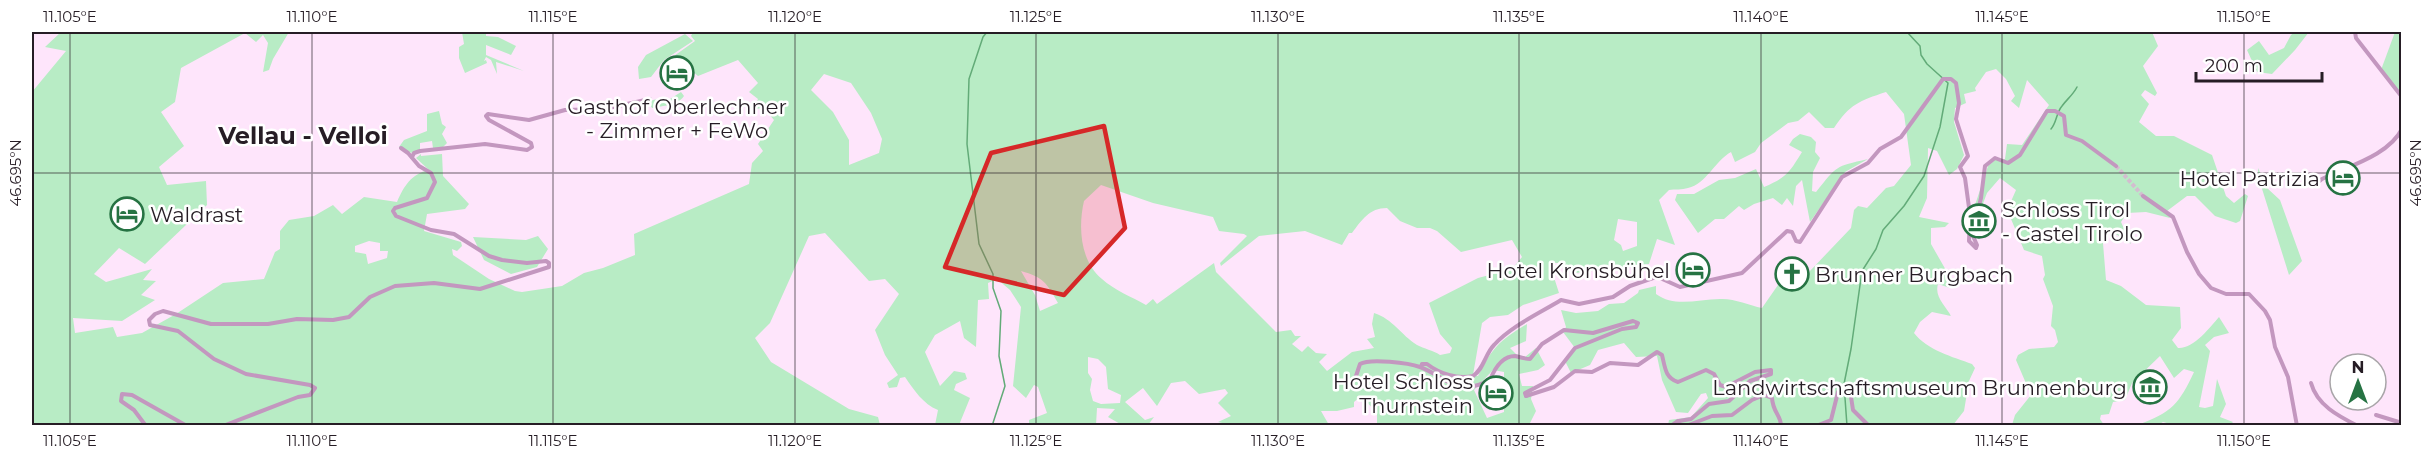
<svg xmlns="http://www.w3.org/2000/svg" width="2433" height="457" font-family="Montserrat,sans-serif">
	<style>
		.green { fill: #b8ecc5; fill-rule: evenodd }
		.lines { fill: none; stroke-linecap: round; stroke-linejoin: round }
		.stream { stroke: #62ab78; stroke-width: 1.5 }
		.minor-tunnel { stroke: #d3bdd0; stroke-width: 4; stroke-dasharray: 4 2; stroke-linecap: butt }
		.minor { stroke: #c397bf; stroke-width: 4 }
		.marked { fill: #d62828; fill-opacity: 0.2; stroke: #d62828; stroke-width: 4.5; stroke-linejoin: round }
		.ticks { fill: none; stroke: #261d25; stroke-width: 1.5; stroke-opacity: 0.45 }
		.labels { text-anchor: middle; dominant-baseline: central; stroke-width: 5; stroke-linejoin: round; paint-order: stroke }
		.poi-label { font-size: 21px; fill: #261d25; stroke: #fff; text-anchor: end }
		.quarter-label { font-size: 24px; font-weight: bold; fill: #261d25; stroke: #fff }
		.neatline { fill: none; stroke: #261d25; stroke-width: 2 }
		.ticks-label { font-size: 15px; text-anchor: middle; fill: #261d25 }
	</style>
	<rect width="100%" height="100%" fill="#fee5fb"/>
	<g class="green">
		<path d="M 61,32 L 289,32 L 273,59 L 269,70 L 263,72 L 268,43 L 263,35 L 256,42 L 245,33 L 181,68 L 175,102 L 161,112 L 184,146 L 159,167 L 167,185 L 206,181 L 207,205 L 145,264 L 119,248 L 94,274 L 106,282 L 152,269 L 143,280 L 156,281 L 141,295 L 155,300 L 122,321 L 73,318 L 75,333 L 113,327 L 117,337 L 142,333 L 176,314 L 223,283 L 264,279 L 275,252 L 280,249 L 280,231 L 289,220 L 314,216 L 333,205 L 342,214 L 364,197 L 397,202 C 404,186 411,174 429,170 L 416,158 L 421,154 L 421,156 L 442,154 L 443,176 L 469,204 L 465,209 L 427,214 L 424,231 L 461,242 L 462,246 L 457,251 L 452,249 L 453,255 L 489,279 L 515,291 L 522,292 L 562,286 L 584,273 L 603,268 L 635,255 L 634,234 L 749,184 L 752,163 L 763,151 L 758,144 L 774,120 L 768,113 L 761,114 L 761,108 L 757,109 L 755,105 L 758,99 L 749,92 L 758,83 L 738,60 L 698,76 L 674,56 L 695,41 L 691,36 L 693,32 L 833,32 L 837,34 L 838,32 L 2152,32 L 2158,46 L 2143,66 L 2157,93 L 2155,96 L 2145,90 L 2141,95 L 2149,104 L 2139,122 L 2156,136 L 2174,136 L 2212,155 L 2226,196 L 2234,203 L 2245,194 L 2248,196 L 2240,221 L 2236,223 L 2215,216 L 2195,196 L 2187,196 L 2167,211 L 2170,218 L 2146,212 L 2127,213 L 2121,222 L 2131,244 L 2108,229 L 2102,231 L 2106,280 L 2121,286 L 2146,305 L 2180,307 L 2181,328 L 2172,340 L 2178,348 C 2194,349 2210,327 2219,317 L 2229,333 L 2214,337 L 2205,345 L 2210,351 L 2199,407 L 2205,408 L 2213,406 L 2217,379 L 2226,404 L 2220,417 L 2233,422 L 2230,425 L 2174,425 L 2163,422 L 2158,425 L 2138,425 C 2172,412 2179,404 2194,372 L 2184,369 L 2174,378 L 2160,356 L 2132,383 L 2125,400 L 2113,402 L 2109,414 L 2101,415 L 2100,419 L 2104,425 L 2012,425 L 2015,415 L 2031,395 L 2016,360 L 2018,355 L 2029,349 L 2054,347 L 2058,342 L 2055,330 L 2051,326 L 2053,306 L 2043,279 L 2045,275 L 2042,256 L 2024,250 L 2011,219 L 2005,215 L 2016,190 L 2000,178 L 1987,193 L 1976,222 L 1974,208 L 1988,166 L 1995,160 L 2005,159 L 2007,144 L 2022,145 L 2049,105 L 2027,80 L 2019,108 L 2011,101 L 2015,96 L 2006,79 L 1996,69 L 1986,72 L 1975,88 L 1976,91 L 1964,94 L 1966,103 L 1955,108 L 1954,122 L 1964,155 L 1957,169 L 1949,175 L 1937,151 L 1928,148 L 1927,198 L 1919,217 L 1949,223 L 1945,227 L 1931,228 L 1931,244 L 1955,286 L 1950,288 L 1938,284 C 1934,297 1946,306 1951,316 L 1932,312 L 1920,322 L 1914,333 C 1927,350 1953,357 1972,364 L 1975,368 L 1969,381 L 1964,411 L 1953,425 L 1668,425 L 1669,420 L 1691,417 L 1708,398 L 1706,393 L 1701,394 L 1688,413 L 1676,412 L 1662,380 L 1657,356 L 1636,357 L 1624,343 L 1598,350 L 1590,365 L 1571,373 L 1565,361 L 1575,348 L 1563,332 L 1566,327 L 1561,310 L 1576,313 L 1598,311 L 1609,304 L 1624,303 L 1638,293 L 1639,290 L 1656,286 L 1656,294 C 1675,308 1698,299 1720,299 C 1733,298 1749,305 1762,308 L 1778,285 L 1778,271 L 1794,276 L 1809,272 L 1851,228 L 1854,210 L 1858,206 L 1867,208 L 1886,188 L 1894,186 L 1911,165 L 1904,114 L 1886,92 C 1859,101 1850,104 1834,128 L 1825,128 L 1809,112 L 1798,121 L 1788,123 L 1761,143 L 1755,152 L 1735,162 L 1731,152 C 1715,161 1706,184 1688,188 C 1682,190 1675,189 1669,190 L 1659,200 L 1675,245 L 1657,239 L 1649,264 L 1576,273 L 1562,263 L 1553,263 L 1552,271 L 1559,293 L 1523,305 L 1508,315 L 1490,317 L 1482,323 L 1473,375 L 1478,376 C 1493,347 1499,341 1527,324 L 1526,341 L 1510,348 L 1516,354 L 1525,357 L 1536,348 L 1545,365 L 1538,370 L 1519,374 L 1522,386 L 1533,386 L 1531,399 L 1536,411 L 1529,425 L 1377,425 L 1377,413 L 1361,396 L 1354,402 L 1354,407 L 1337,411 L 1321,411 L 1329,425 L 1231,425 L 1218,422 L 1231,416 L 1218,403 L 1228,393 L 1225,389 L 1199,394 L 1185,381 L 1171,383 L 1157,406 L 1143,388 L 1125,402 L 1145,420 L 1154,417 L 1148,425 L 1122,425 L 1108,417 L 1115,409 L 1097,408 L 1096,425 L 1029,425 L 1029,420 L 1047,413 L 1038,387 L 1034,385 L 1026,398 L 1013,386 L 1021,307 L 1010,290 L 997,279 L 988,283 L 989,299 L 978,300 L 976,347 L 964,338 L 960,321 L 935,335 L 925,352 L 940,386 L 954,371 L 965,373 L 967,379 L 956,384 L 954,390 L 970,398 L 959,425 L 935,425 L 938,410 C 923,404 914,390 905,377 L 900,378 L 897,387 L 889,388 L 887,383 L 898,375 L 885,355 L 875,330 L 899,294 L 885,279 L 869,281 L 825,233 L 809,236 L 770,323 L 755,338 L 771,362 L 849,409 L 878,417 L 880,425 L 32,426 L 32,92 L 66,51 L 45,47 ZM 824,74 L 851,83 L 871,113 L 882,139 L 879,153 L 849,165 L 849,140 L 833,112 L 811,90 ZM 1101,185 L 1153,203 L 1213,217 L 1219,231 L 1244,234 L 1247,236 L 1220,263 L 1221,266 L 1259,236 L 1305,231 L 1342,245 L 1349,233 L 1352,233 C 1362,220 1369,208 1387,208 L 1400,221 L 1417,228 L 1430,228 L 1437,231 L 1461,252 L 1512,240 L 1522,257 L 1512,269 L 1478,278 L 1429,303 L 1440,334 L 1452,348 L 1450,353 L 1440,355 C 1433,350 1424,349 1417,345 C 1401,335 1393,319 1374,313 L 1372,324 L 1375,337 L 1367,339 L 1374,348 L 1352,352 L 1327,371 L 1319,362 L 1327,354 L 1316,353 L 1308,346 L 1302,352 L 1292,344 L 1301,336 L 1295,336 L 1291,330 L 1276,332 L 1216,272 L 1214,263 L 1157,304 L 1153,299 L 1146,305 C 1132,297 1114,290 1102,279 C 1080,261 1078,227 1084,201 ZM 1618,219 L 1637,222 L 1637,246 L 1623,251 L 1621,245 L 1614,240 ZM 369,241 L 380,243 L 380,251 L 388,251 L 387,258 L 368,264 L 366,254 L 355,252 L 355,246 ZM 1021,271 C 1043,277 1047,283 1058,303 L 1040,311 L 1035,295 ZM 1088,357 L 1098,359 L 1106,367 L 1108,389 L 1121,395 L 1120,403 L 1101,404 L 1093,401 L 1090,390 L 1092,379 L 1088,373 ZM 1493,370 L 1504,372 L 1504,412 L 1487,418 L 1474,390 Z"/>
		<path d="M 462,32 L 486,32 L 486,36 L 498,37 L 516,46 L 511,55 L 486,45 L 486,55 L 524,71 L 496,62 L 497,74 L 491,60 L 486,57 L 484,61 L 486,60 L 487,63 L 465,73 L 459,58 L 459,47 L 464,44 Z"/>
		<path d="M 2295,32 L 2309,32 L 2295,50 L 2272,74 L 2257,72 L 2247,50 L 2259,41 L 2269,55 L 2284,48 L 2291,35 Z"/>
		<path d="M 2395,32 L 2401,32 L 2401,97 L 2381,70 Z"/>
		<path d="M 685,34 L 693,41 L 664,60 L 651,77 L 639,79 L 638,67 L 646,55 Z"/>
		<path d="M 681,92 L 684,96 C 676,107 664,105 652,108 L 648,101 L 663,98 L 667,101 Z"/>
		<path d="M 439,111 L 442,124 L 446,127 L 442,134 L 447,143 L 441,149 L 433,148 L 432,141 L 420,143 L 420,151 C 412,154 406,153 399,147 L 404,140 L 427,131 L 427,114 Z"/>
		<path d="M 1800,134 L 1811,137 L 1816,142 L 1815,152 L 1820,158 L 1813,172 L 1812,191 L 1816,192 C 1838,165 1834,167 1868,159 L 1845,172 L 1810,222 L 1802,180 L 1796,186 L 1793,206 L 1787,198 L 1782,205 L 1773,198 L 1754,204 L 1744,210 L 1739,206 L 1724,219 L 1715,219 L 1698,233 L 1675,200 L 1677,194 L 1694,194 L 1719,180 L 1735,178 L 1756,169 L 1764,187 C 1787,177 1789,173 1802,152 L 1789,145 L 1793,139 Z"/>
		<path d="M 2258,168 L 2267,188 L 2280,200 L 2302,261 L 2289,275 L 2258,176 Z"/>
		<path d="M 538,236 L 548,249 L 537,267 L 511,274 L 484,260 L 473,237 L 526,240 Z"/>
	</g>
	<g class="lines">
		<g class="stream">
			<path d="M 987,32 L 983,37 L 969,79 L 967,144 L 979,244 L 993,274 L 993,288 L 1001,311 L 999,356 L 1005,386 L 992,426"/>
			<path d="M 2051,129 C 2057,122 2056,113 2062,106 C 2067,99 2073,95 2077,87"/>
			<path d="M 1847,426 L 1844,384 L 1851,349 L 1862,271 L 1876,249 L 1883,230 L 1904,206 L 1924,176 L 1940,127 L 1948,83 L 1927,64 L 1921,55 L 1920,46 L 1907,32"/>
		</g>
		<path class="minor-tunnel" d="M 2116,166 L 2143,196"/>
		<g class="minor">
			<path d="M 2355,32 L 2356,38 L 2402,97"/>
			<path d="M 412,157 L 414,153 L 420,151 L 485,144 L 527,150 L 532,147 L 531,143 L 489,120 L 486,116 L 488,114 L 529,120 L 565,110 L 604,109 L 650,99"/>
			<path d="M 2316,184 L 2322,179 C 2348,166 2388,156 2402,129"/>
			<path d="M 2143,196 L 2173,217 L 2187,252 L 2199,274 L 2211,288 L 2226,294 L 2249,294 L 2265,311 L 2270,320 L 2275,347 L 2288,377 L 2297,426"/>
			<path d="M 1421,367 L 1422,364 L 1427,364 C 1440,374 1457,379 1473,376 C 1484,369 1485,354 1494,345 C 1511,326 1540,313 1561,300 L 1579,304 L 1613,297 L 1630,286 L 1653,278 L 1660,278 L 1680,287 L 1742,273 L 1787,231 L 1792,232 L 1796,241 L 1800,242 L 1842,177 L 1868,163 L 1880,149 L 1901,137 L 1943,79 L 1951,79 L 1956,83 L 1959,103 L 1956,119 L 1968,156 L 1960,167 L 1965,178 L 1970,215 L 1969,241 L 1976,248 L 1977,245 L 1972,234 L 1981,198 L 1985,166 L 1995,158 L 2008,163 L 2020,155 L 2047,111 L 2055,111 L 2064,116 L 2066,135 L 2082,141 L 2116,166"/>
			<path d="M 1355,379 L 1360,364 C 1370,358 1409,363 1420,367 C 1449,378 1455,398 1490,380 C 1494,370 1501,356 1515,356 C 1520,357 1525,359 1530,359 L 1542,344 L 1564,330 L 1593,333 L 1633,321 L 1638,323 L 1636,327 L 1622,329 L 1575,348 L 1550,380 L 1525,393 L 1526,396"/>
			<path d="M 2311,383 C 2317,405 2338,416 2358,426"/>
			<path d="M 1526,396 L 1554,387 L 1575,371 L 1592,372 L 1610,363 L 1638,365 L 1657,352 L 1662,355 C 1665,367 1665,378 1678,382 L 1706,370 L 1714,374 L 1720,385 L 1726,387 L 1755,372 L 1771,370 L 1771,374 L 1750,381 L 1729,401 L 1709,404 L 1691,419 L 1679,421 L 1680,426"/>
			<path d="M 2376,415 L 2402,423"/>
			<path d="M 146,426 L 134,410 L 121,401 L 122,394 L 132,395 L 187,426"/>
			<path d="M 223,426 L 298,397 L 310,395 L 315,388 L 310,385 L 246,374 L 214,359 L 178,331 L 150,325 L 149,320 L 155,314 L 163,311 L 211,324 L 268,324 L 297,319 L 333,320 L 349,317 L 370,297 L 395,286 L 434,283 L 480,289 L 549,267 L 549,263 L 546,261 L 527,263 L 502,260 L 489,256 L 454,234 L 431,230 L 396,216 L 393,211 L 395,208 L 427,198 L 435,182 L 431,173 L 419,166 L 408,153 L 401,148"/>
			<path d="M 1671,426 L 1678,421"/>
			<path d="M 1686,426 L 1712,416 L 1732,415 L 1752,400 L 1764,395 L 1772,398 C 1773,413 1781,415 1781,426"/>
			<path d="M 1816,426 L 1831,420 L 1838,392 L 1841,388 L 1847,388 L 1850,390 L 1853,410 L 1869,426"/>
		</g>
	</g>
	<path class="marked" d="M 1104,126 L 1125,228 L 1064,295 L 945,267 L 991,153 Z"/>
	<path class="ticks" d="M 70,32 L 70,426M 312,32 L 312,426M 553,32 L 553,426M 795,32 L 795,426M 1036,32 L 1036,426M 1278,32 L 1278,426M 1519,32 L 1519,426M 1761,32 L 1761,426M 2002,32 L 2002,426M 2244,32 L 2244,426M 32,173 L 2402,173"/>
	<defs>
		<symbol id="hotel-ring" viewBox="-11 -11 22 22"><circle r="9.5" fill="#fff" stroke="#267343" stroke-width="1.5"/><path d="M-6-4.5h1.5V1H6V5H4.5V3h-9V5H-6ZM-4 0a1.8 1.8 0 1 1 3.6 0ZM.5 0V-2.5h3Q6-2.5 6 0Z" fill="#267343"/></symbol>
		<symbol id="museum-ring" viewBox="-11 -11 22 22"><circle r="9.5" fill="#fff" stroke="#267343" stroke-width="1.5"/><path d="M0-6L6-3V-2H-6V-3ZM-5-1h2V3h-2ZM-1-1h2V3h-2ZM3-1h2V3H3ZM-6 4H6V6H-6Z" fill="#267343"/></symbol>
		<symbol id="church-ring" viewBox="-11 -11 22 22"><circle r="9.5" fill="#fff" stroke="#267343" stroke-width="1.5"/><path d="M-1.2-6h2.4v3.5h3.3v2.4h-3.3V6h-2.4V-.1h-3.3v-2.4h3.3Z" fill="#267343"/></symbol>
	</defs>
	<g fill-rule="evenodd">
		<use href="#hotel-ring" x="658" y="54" width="38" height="38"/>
		<use href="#hotel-ring" x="2324" y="159" width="38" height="38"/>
		<use href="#hotel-ring" x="108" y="195" width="38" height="38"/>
		<use href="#museum-ring" x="1960" y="202" width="38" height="38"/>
		<use href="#hotel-ring" x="1674" y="251" width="38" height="38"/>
		<use href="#church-ring" x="1773" y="255" width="38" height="38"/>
		<use href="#museum-ring" x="2131" y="368" width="38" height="38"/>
		<use href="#hotel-ring" x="1477" y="374" width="38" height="38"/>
	</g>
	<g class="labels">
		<g class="poi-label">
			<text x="677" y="106" text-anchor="middle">Gasthof Oberlechner<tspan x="677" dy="24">- Zimmer + FeWo</tspan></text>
			<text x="2320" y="178">Hotel Patrizia</text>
			<text x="2002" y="209" text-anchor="start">Schloss Tirol<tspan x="2002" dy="24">- Castel Tirolo</tspan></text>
			<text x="150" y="214" text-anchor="start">Waldrast</text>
			<text x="1670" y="270">Hotel Kronsbühel</text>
			<text x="1815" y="274" text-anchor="start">Brunner Burgbach</text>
			<text x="1473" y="381">Hotel Schloss<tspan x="1473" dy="24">Thurnstein</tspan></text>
			<text x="2127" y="387">Landwirtschaftsmuseum Brunnenburg</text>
		</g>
		<g class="quarter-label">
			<text x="303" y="135">Vellau - Velloi</text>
		</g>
	</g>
	<rect width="2433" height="457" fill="none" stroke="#ffffff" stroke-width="66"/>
	<g transform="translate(2358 382)"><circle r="28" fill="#ffffff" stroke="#a8a5a8" stroke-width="1.5"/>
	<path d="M0-4.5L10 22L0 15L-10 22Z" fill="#267343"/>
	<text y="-9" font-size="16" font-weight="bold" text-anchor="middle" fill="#261d25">N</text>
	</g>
	<path d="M2196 72v9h126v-9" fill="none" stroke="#261d25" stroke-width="3"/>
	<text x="2205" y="72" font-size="18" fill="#261d25" stroke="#ffffff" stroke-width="4.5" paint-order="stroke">200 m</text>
	<rect x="33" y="33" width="2367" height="391" class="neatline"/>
	<g class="ticks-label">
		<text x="70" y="22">11.105°E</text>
		<text x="312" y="22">11.110°E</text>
		<text x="553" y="22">11.115°E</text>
		<text x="795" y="22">11.120°E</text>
		<text x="1036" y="22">11.125°E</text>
		<text x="1278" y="22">11.130°E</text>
		<text x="1519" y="22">11.135°E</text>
		<text x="1761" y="22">11.140°E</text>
		<text x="2002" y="22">11.145°E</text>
		<text x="2244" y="22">11.150°E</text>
		<text transform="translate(16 173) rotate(-90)" y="5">46.695°N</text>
		<text transform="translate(2416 173) rotate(-90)" y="5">46.695°N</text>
		<text x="70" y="446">11.105°E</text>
		<text x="312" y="446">11.110°E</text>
		<text x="553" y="446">11.115°E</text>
		<text x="795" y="446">11.120°E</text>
		<text x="1036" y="446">11.125°E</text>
		<text x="1278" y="446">11.130°E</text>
		<text x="1519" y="446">11.135°E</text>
		<text x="1761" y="446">11.140°E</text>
		<text x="2002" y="446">11.145°E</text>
		<text x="2244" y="446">11.150°E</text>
	</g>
</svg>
